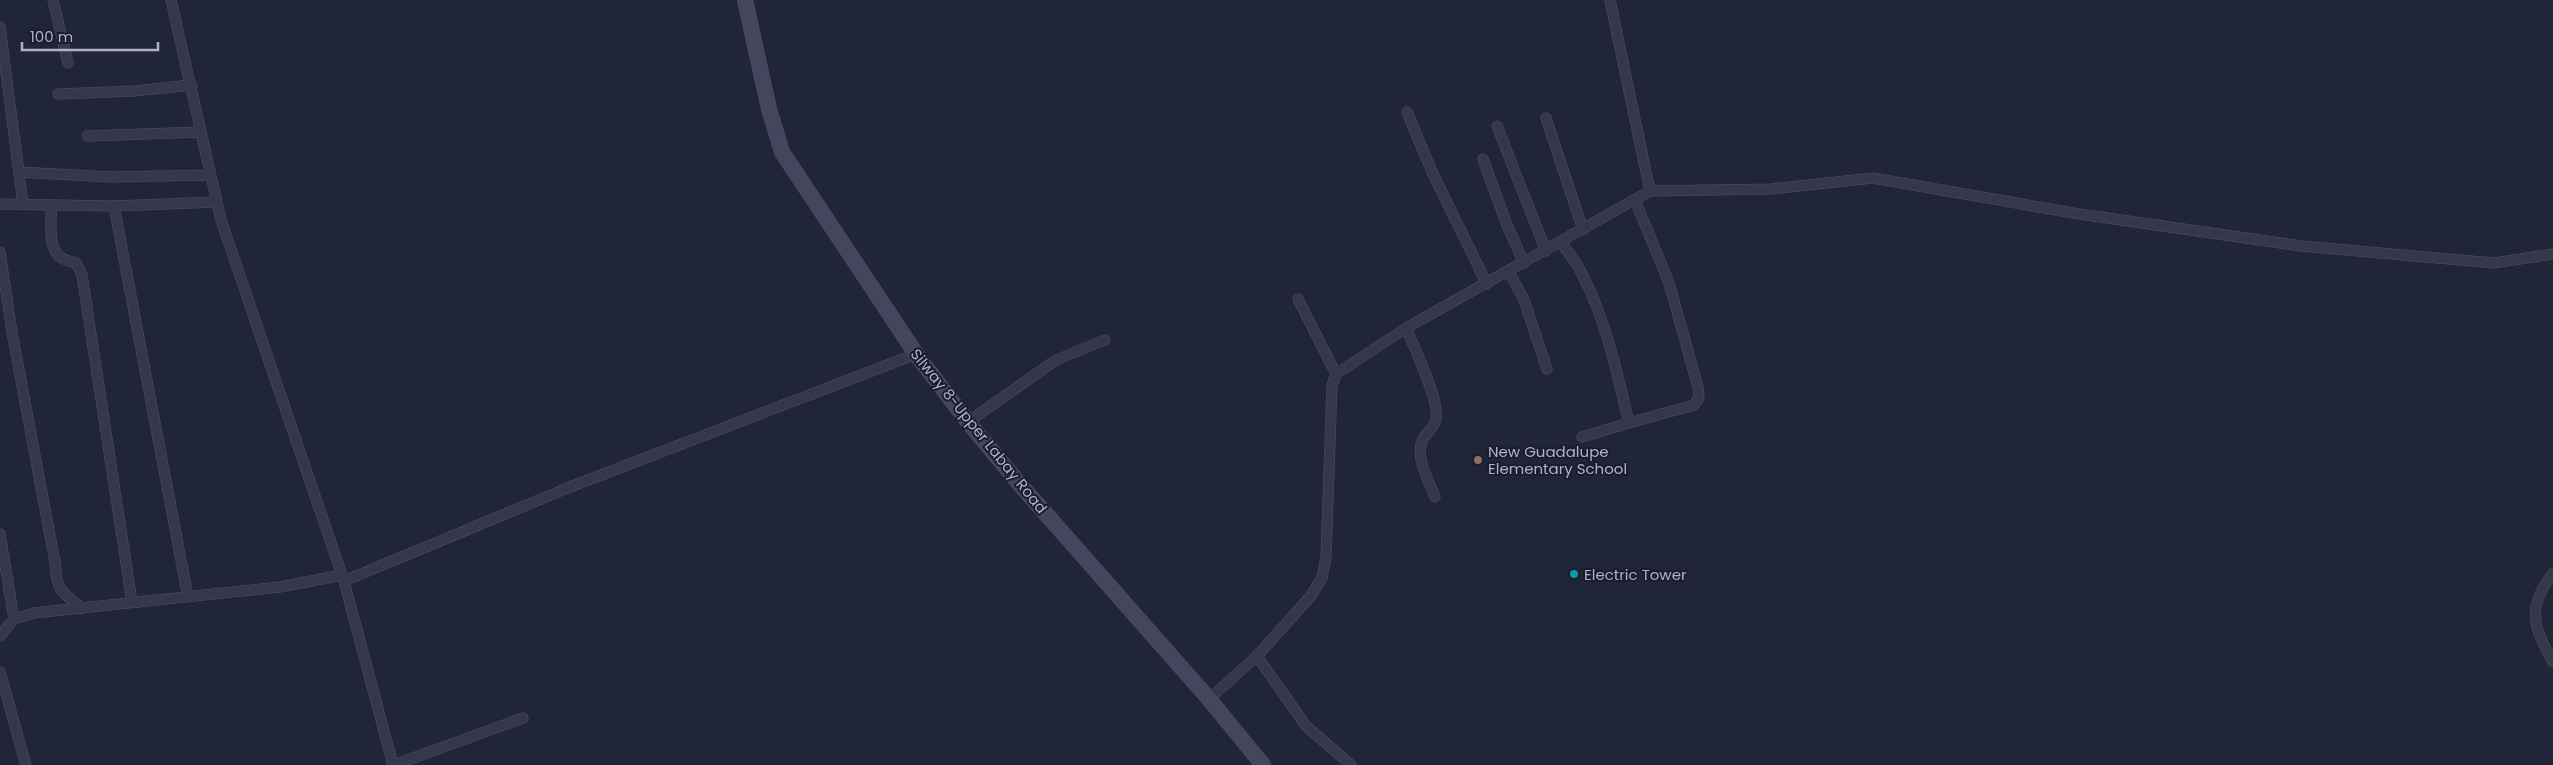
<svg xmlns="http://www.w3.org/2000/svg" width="2553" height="765" font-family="Poppins,sans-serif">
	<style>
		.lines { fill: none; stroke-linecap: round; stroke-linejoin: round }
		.minor-casing { stroke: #505264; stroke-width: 11 }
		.secondary-casing { stroke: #505264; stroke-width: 16 }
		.minor { stroke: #353849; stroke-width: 10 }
		.secondary { stroke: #43465c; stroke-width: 15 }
		.education-dot { fill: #8d6e63; stroke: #1a1d2e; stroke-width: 2 }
		.culture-dot { fill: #0f9aa8; stroke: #1a1d2e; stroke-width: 2 }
		.labels { text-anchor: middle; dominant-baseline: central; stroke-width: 4; stroke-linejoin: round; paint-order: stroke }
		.street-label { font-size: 15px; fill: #b0b2c6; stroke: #1a1d2e }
		.poi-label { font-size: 15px; fill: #b0b2c6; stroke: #1a1d2e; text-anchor: start }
	</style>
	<rect width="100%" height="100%" fill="#212539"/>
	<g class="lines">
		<defs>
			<g id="minor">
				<path d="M 53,0 L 68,63"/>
				<path d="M 171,0 L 221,220 L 344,581 L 393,765"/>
				<path d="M 1610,0 L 1650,191"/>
				<path d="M 0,27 L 23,204"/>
				<path d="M 58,94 L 134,91 L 192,85"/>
				<path d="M 1407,112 L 1433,174 L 1487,284"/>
				<path d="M 1546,118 L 1583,230"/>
				<path d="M 1497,126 L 1546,251"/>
				<path d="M 87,136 L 201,132"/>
				<path d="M 1483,159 L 1507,225 L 1524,263"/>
				<path d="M 19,172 L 111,177 L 210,175"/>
				<path d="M 0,204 L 114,206 L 216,202"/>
				<path d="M 51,206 C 52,219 48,243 57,254 C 61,260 70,261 76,263 L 82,275 L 132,602"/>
				<path d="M 114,206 L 188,597"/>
				<path d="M 1561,242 C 1568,252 1577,263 1582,274 C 1606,320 1617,373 1629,423 L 1694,405 L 1699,398 L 1698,387 L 1669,283 L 1635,200"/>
				<path d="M 0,252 L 12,332 L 55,562 C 57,592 60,590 82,608"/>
				<path d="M 1509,272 L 1524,300 L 1547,369"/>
				<path d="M 1298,299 L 1336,374"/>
				<path d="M 1406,328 C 1414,347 1440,401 1436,419 C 1435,426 1427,433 1423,439 C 1414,456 1429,481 1435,497"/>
				<path d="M 968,422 L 1056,360 L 1105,340"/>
				<path d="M 1582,437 L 1629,423"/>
				<path d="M 0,534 L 14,619"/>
				<path d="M 2553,573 C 2526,608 2533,626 2553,662"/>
				<path d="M 344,581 L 570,487 L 916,354"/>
				<path d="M 0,636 L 14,619 L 34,613 L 280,587 L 342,575"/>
				<path d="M 1257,656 L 1306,726 L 1351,765"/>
				<path d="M 0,672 L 26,765"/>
				<path d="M 1209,699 L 1257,656 L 1310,597 L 1322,578 L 1326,557 L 1332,386 L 1336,374 L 1406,328 L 1650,191 L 1771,189 L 1873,178 L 2073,213 L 2301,246 L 2494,263 L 2553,254"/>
				<path d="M 394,765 L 523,718"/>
			</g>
			<path id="secondary" d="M 745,0 L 769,109 L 782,152 L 916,354 L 968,422 L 1017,481 L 1209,699 L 1263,765"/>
		</defs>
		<use href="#minor" class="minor-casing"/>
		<use href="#secondary" class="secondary-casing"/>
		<use href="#minor" class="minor"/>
		<use href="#secondary" class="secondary"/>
	</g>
	<circle class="education-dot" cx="1478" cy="460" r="5"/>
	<circle class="culture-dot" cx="1574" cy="574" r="5"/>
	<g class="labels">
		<g class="street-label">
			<text transform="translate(979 431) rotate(51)">Silway 8-Upper Labay Road</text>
		</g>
		<g class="poi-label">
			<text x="1488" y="451">New Guadalupe<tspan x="1488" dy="17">Elementary School</tspan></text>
			<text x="1584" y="574">Electric Tower</text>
		</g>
	</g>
	<path d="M22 42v8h136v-8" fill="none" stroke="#b0b2c6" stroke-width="2.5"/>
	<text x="30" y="42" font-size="15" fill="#b0b2c6" stroke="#1a1d2e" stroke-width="4" paint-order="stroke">100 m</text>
</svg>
